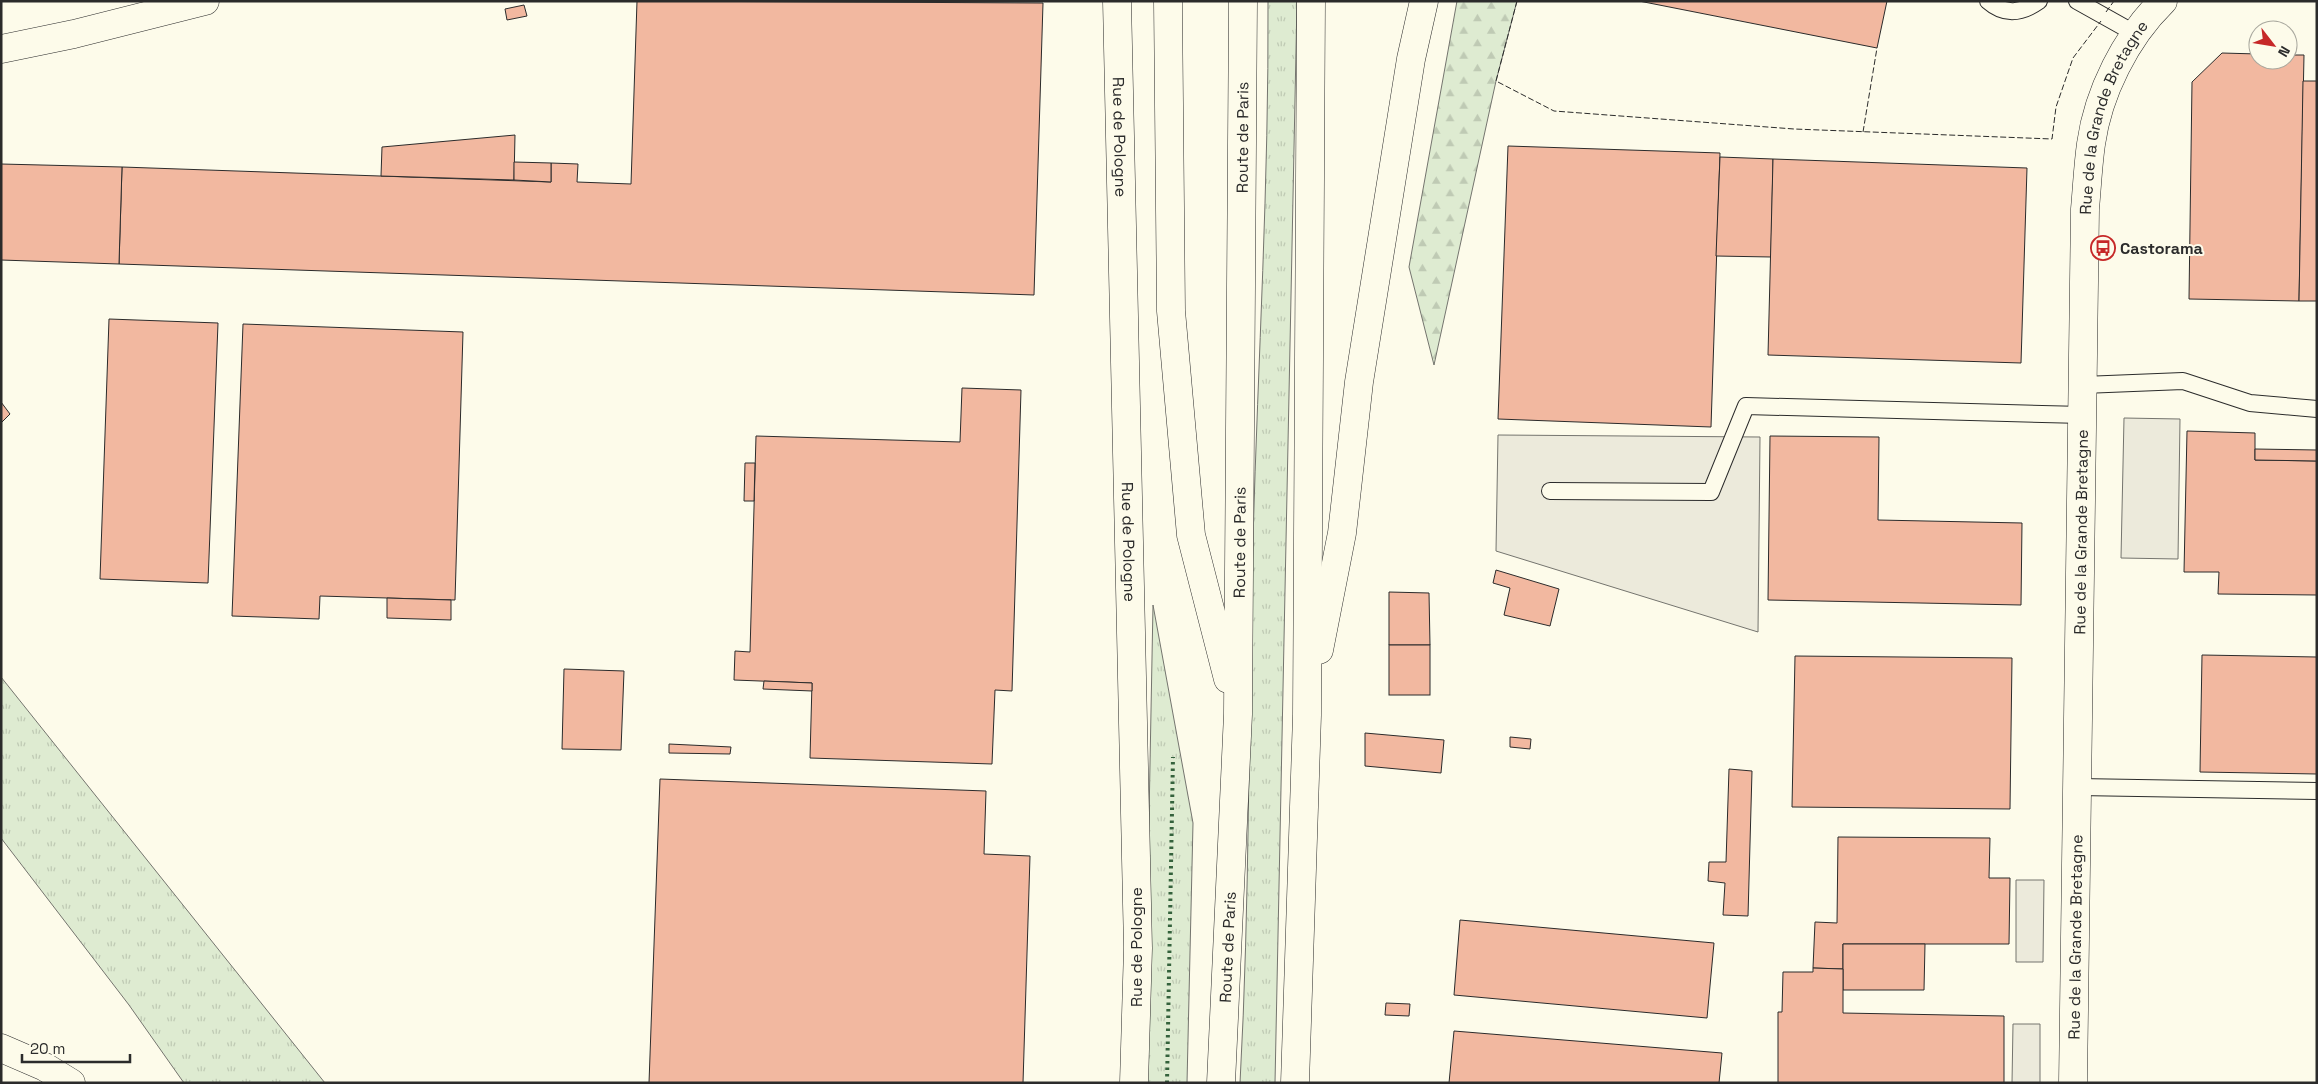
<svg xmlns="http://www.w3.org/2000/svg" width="2318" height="1084" font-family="'Space Grotesk',sans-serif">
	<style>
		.grass { fill: url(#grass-tufts); stroke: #74746e }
		.forest { fill: url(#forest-firs); stroke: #74746e }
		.parking { fill: #eceadb; stroke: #74746e }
		.building { fill: #f2b8a0; stroke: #2b2b2b }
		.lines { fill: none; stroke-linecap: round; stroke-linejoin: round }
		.lane-casing { stroke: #2b2b2b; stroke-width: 18 }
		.street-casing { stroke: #2b2b2b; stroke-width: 29 }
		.primary-casing { stroke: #2b2b2b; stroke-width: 29 }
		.lane { stroke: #fdfbea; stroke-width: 16 }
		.street { stroke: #fdfbea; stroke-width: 28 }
		.primary { stroke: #fdfbea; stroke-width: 28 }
		.hedge { stroke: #34623c; stroke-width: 4; stroke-dasharray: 2.5 4; stroke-linecap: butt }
		.fence { stroke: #2b2b2b; stroke-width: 1; stroke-dasharray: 6 2.5; stroke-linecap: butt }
		.labels { text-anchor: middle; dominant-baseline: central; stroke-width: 4; stroke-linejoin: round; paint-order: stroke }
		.street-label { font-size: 16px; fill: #2b2b2b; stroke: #fdfbea }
		.poi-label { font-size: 16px; font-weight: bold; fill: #2b2b2b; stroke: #fdfbea; text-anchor: start }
	</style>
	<defs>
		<pattern id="grass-tufts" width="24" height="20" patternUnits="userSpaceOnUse" patternTransform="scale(1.25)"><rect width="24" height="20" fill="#deebd1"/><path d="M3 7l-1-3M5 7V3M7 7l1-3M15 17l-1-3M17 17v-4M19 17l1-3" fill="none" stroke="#bfcab4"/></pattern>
		<pattern id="forest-firs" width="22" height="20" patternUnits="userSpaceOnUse" patternTransform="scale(1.25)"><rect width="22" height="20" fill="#deebd1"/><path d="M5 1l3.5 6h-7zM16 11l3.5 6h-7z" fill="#bfcab4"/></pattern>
	</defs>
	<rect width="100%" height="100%" fill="#fdfbea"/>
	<g class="grass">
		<path d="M 1268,1 L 1297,1 L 1275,1083 L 1240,1083 C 1250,902 1248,720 1253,539 C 1258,360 1269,181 1268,1 Z"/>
		<path d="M 1153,605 L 1193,823 L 1187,1083 L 1144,1083 Z"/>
		<path d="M 1,677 L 325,1083 L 184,1083 L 129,1005 L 1,838 Z"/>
	</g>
	<path class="forest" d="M 1457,1 L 1517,1 L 1496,81 L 1434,365 L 1409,267 Z"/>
	<g class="parking">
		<path d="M 2124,418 L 2180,419 L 2178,559 L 2121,558 Z"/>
		<path d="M 1498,435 L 1760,437 L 1758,632 L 1496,551 Z"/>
		<path d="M 2016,880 L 2044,880 L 2043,962 L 2016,962 Z"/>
		<path d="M 2013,1024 L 2040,1024 L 2040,1083 L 2012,1083 Z"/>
	</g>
	<g class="building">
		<path d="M 637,1 L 1043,3 L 1034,295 L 119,264 L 122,167 L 551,182 L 551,163 L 578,164 L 577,182 L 631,184 Z"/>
		<path d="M 1639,1 L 1887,1 L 1877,48 Z"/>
		<path d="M 524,5 L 527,16 L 507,20 L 505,9 Z"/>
		<path d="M 2222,53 L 2258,54 L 2258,60 L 2288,60 L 2288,55 L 2304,55 L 2299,301 L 2189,299 L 2192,82 Z"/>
		<path d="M 2303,81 L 2317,81 L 2317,301 L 2299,301 Z"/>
		<path d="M 515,135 L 514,180 L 381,176 L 382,147 Z"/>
		<path d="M 1508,146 L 1720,153 L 1711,427 L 1498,419 Z"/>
		<path d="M 1720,157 L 1773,159 L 1771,257 L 1716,256 Z"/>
		<path d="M 1773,159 L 2027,168 L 2021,363 L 1768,355 Z"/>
		<path d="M 514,162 L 551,163 L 551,182 L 514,180 Z"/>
		<path d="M 1,164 L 122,167 L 119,264 L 1,260 Z"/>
		<path d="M 109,319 L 218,323 L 208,583 L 100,579 Z"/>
		<path d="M 243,324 L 463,332 L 455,600 L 320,596 L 319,619 L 232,616 Z"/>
		<path d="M 962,388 L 1021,390 L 1012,691 L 995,690 L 992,764 L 810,758 L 812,683 L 734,680 L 735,651 L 750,652 L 756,436 L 960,442 Z"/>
		<path d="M 1,402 L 10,414 L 1,423 Z"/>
		<path d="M 2187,431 L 2255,433 L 2255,460 L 2317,461 L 2317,595 L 2218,594 L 2219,572 L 2184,572 Z"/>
		<path d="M 1770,436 L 1879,437 L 1878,520 L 2022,523 L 2021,605 L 1768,600 Z"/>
		<path d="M 2255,449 L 2317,450 L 2317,461 L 2255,460 Z"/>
		<path d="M 745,463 L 755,463 L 754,501 L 744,501 Z"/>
		<path d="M 1496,570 L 1559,589 L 1550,626 L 1504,615 L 1510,588 L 1493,583 Z"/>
		<path d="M 1389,592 L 1429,593 L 1430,645 L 1389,645 Z"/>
		<path d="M 387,598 L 451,600 L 451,620 L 387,618 Z"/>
		<rect x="1389" y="645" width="41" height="50"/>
		<path d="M 2202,655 L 2317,657 L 2317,774 L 2200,772 Z"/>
		<path d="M 1795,656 L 2012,658 L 2010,809 L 1792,807 Z"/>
		<path d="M 564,669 L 624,671 L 621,750 L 562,749 Z"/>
		<path d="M 764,681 L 812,683 L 812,691 L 763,689 Z"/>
		<path d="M 1365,733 L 1444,740 L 1441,773 L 1365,766 Z"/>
		<path d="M 1510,737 L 1531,739 L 1530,749 L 1510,747 Z"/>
		<path d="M 669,744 L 731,747 L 730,754 L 669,753 Z"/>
		<path d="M 1729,769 L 1752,771 L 1748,916 L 1723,915 L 1725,883 L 1708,881 L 1709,862 L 1726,862 Z"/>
		<path d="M 660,779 L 986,791 L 984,854 L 1030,856 L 1023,1083 L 649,1083 Z"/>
		<path d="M 1838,837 L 1990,838 L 1989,878 L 2010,878 L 2009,944 L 1843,944 L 1843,969 L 1813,968 L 1815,922 L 1837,923 Z"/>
		<path d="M 1460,920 L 1714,943 L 1707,1018 L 1454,995 Z"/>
		<path d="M 1843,944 L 1925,944 L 1924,990 L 1843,990 Z"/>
		<path d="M 1813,968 L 1843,969 L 1843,1013 L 2004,1016 L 2004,1083 L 1778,1083 L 1778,1012 L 1782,1012 L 1783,972 L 1813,972 Z"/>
		<path d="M 1386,1003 L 1410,1004 L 1409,1016 L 1385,1015 Z"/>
		<path d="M 1454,1031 L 1722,1053 L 1719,1083 L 1449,1083 Z"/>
	</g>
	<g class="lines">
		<defs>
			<g id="lane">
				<path d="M 1988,1 C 2005,16 2022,13 2039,1"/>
				<path d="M 2077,1 L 2136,34"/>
				<path d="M 2083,385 L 2183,381 L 2250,403 L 2317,409"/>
				<path d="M 1550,491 L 1711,492 L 1746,406 L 2083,415"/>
				<path d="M 2078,787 L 2317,791"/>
			</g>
			<g id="street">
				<path id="s1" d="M 1117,1 L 1138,948 L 1134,1083"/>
				<path d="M 1,49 L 74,34 L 205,1"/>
				<path d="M 1,1048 L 45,1067 L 71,1083"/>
				<path id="s2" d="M 2073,1083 L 2085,209 C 2087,187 2088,165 2091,144 C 2098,93 2126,37 2163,1"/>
			</g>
			<g id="primary">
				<path d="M 1168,1 L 1171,311 L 1191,535 L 1228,679"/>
				<path d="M 1319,650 L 1342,533 L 1359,382 L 1411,59 L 1424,1"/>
				<path id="s3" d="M 1221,1083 L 1238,714 L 1243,1"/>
				<path d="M 1295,1083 L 1307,715 L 1311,1"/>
			</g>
		</defs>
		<use href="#lane" class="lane-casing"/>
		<use href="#street" class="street-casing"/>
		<use href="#primary" class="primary-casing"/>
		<use href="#lane" class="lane"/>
		<use href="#street" class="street"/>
		<use href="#primary" class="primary"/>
		<path class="hedge" d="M 1167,1083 L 1173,757"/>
		<g class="fence">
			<path d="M 1517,1 L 1496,81 L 1554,111 L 1794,129 L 2052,139 L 2056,107 L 2073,58 L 2101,21"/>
			<path d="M 2106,12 L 2114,1"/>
			<path d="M 1863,132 L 1877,48"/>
		</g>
	</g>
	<defs>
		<symbol id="bus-ring" viewBox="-11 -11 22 22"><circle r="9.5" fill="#fdfbea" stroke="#c62828" stroke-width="1.5"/><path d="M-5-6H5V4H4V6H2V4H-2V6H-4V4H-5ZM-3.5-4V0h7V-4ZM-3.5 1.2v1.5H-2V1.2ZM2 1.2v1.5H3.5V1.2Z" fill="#c62828"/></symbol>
	</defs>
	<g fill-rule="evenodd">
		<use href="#bus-ring" x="2089" y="234" width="28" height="28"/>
	</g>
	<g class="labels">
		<g class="street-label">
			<text stroke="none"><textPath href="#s2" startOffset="971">Rue de la Grande Bretagne</textPath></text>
			<text stroke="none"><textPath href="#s1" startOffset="136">Rue de Pologne</textPath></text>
			<text stroke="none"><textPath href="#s3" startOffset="946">Route de Paris</textPath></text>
			<text stroke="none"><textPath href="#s2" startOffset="551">Rue de la Grande Bretagne</textPath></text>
			<text stroke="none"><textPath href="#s1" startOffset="541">Rue de Pologne</textPath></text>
			<text stroke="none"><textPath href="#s3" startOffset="541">Route de Paris</textPath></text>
			<text stroke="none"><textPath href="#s2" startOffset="146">Rue de la Grande Bretagne</textPath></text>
			<text transform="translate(1136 947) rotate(-90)">Rue de Pologne</text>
			<text stroke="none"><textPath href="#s3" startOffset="136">Route de Paris</textPath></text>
		</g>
		<g class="poi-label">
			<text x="2120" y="248">Castorama</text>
		</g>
	</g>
	<rect width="2318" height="1084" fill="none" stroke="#2b2b2b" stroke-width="5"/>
	<g transform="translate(2273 45) rotate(121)"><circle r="24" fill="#fdfbea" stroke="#a9a89e"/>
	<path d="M0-4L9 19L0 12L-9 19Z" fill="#c62828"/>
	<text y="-8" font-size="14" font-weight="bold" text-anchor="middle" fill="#2b2b2b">N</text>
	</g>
	<path d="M22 1054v8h108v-8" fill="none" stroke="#2b2b2b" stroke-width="2.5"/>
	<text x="30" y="1054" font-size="15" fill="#2b2b2b" stroke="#fdfbea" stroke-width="4" paint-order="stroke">20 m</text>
</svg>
